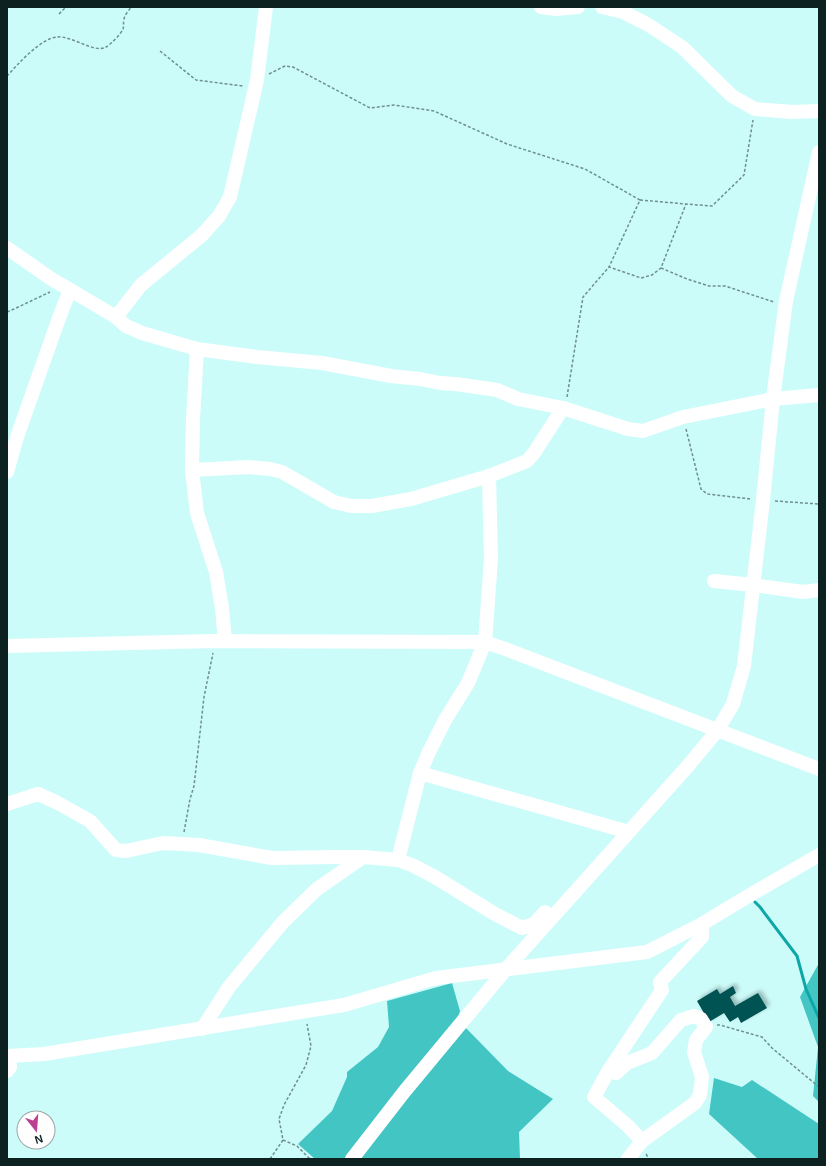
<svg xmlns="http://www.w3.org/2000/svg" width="826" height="1166" font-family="Helvetica,sans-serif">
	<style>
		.forest { fill: #43c5c4 }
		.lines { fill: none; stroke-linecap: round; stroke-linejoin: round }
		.stream { stroke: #0ea7a7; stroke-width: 3 }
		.building { fill: #055353; filter: url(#shadow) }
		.path { stroke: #6e8f8e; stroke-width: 1.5; stroke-dasharray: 3 2; stroke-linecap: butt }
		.minor { stroke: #fff; stroke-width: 14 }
	</style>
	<defs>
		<filter id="shadow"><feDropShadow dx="3" dy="-3" stdDeviation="2" flood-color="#0004"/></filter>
	</defs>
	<rect width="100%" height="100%" fill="#ccfcfa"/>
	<g class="forest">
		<path d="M 819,963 L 819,1102 L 813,1096 L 818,1047 L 800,997 Z"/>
		<path d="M 452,983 L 460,1011 L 457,1021 L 346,1159 L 315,1159 L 298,1144 L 332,1111 L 347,1077 L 347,1072 L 378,1047 L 389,1027 L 387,1001 Z"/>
		<path d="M 464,1026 L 508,1071 L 553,1099 L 519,1132 L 520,1159 L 360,1159 Z"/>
		<path d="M 714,1078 L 742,1087 L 752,1080 L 819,1124 L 819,1159 L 758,1159 L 709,1114 Z"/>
	</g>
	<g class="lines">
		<path class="stream" d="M 755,902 L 760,907 L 797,956 L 806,989 L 819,1018"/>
	</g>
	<path class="building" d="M 733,986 L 736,993 L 730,997 L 735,1006 L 758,993 L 767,1008 L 741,1023 L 738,1017 L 730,1022 L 724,1013 L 709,1022 L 697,1001 L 717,989 L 720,994 Z"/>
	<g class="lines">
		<g class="path">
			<path d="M 59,14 L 66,7"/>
			<path d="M 160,51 L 196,80 L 243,86"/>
			<path d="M 269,74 L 285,66 L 293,67 L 370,108 L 394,105 L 434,111 L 507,144 L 585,169 L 640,200 L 609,267"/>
			<path d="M 7,76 C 17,65 41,38 57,37 C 71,35 95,54 106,47 C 111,44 121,34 123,29 C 124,26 123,23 124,20 C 124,15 129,11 131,7"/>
			<path d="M 640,200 L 686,204 L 712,206 L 744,175 L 753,120"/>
			<path d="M 661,268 L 687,279 L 709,286 L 725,286 L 774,302"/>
			<path d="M 7,312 L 14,309 L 50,292"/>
			<path d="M 567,397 L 583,297 L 609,267 L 641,278 L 652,275 L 661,268 L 686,204"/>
			<path d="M 686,429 L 701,489 L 707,494 L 751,499"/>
			<path d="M 775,501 L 819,504"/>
			<path d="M 184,832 L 190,799 L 194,786 L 204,697 L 213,653"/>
			<path d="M 717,1025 L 720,1025 L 762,1037 L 772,1048 L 819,1087"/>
			<path d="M 283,1140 L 297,1146 L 310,1159"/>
			<path d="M 646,1154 L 649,1159"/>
			<path d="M 270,1159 L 283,1140 L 279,1119 L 284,1105 L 306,1065 L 311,1046 L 307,1024"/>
		</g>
		<g class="minor">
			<path d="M 541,7 L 556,9 L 578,7"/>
			<path d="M 602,7 L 623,12 L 647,24 L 682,47 L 732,96 L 755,109 L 792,112 L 819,111"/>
			<path d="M 7,248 L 50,278 L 116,317 L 126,326 L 142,333 L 197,349 L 257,357 L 322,363 L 391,376 L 420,379 L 440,383 L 456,384 L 497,390 L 518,399 L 563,408 L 628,429 L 643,431 L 683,417 L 773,399 L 819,395"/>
			<path d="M 116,317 L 141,285 L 202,235 L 219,216 L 230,197 L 257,80 L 266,7"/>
			<path d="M 197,349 L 193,419 L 192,470 L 197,513 L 216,572 L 222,608 L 225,641"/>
			<path d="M 192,470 L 248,467 L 270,469 L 282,472 L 334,502 L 351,506 L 372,506 L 411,499 L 489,476 L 527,461 L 534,453 L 563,408"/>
			<path d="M 7,472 L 17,437 L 59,318 L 70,290"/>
			<path d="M 714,581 L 753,585 L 803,592 L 819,590"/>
			<path d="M 7,646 L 214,641 L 485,642 L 508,650 L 819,769"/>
			<path d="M 420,773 L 629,832"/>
			<path d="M 7,804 L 38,794 L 56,802 L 90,821 L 116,850 L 126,851 L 163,843 L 199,845 L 272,858 L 336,857 L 363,857 L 398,860 L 412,865 L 435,877 L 495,914 L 522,928 L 534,924 L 545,912"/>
			<path d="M 398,860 L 420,773 L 429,752 L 445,720 L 468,683 L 485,642 L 491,559 L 489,476"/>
			<path d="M 202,1029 L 229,987 L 283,922 L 317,889 L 363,857"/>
			<path d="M 7,1056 L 44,1054 L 344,1005 L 436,978 L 647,952 L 702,924 L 745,898 L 819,855"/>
			<path d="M 609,1070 L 594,1097 L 628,1126 L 642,1141"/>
			<path d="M 7,1071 L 10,1067 L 9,1056"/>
			<path d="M 352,1159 L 404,1092 L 506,969 L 687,767 L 717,731 L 733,704 L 744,666 L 763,500 L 773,399 L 786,301 L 819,152"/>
			<path d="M 628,1159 L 642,1141 L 695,1103 L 700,1095 L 702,1077 L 694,1052 L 696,1040 L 706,1027 L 701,1019 L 694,1016 L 681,1020 L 652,1053 L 627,1063 L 616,1073 L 609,1070 L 662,990 L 660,982 L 702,937 L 702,924"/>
		</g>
	</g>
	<rect width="826" height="1166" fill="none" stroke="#0e2121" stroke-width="16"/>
	<g transform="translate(36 1130) rotate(163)"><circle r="19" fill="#fefefe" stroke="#9ea6a6"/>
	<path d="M0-3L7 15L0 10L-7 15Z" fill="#bc4091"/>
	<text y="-6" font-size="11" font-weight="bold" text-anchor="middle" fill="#0e2121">N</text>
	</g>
</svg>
